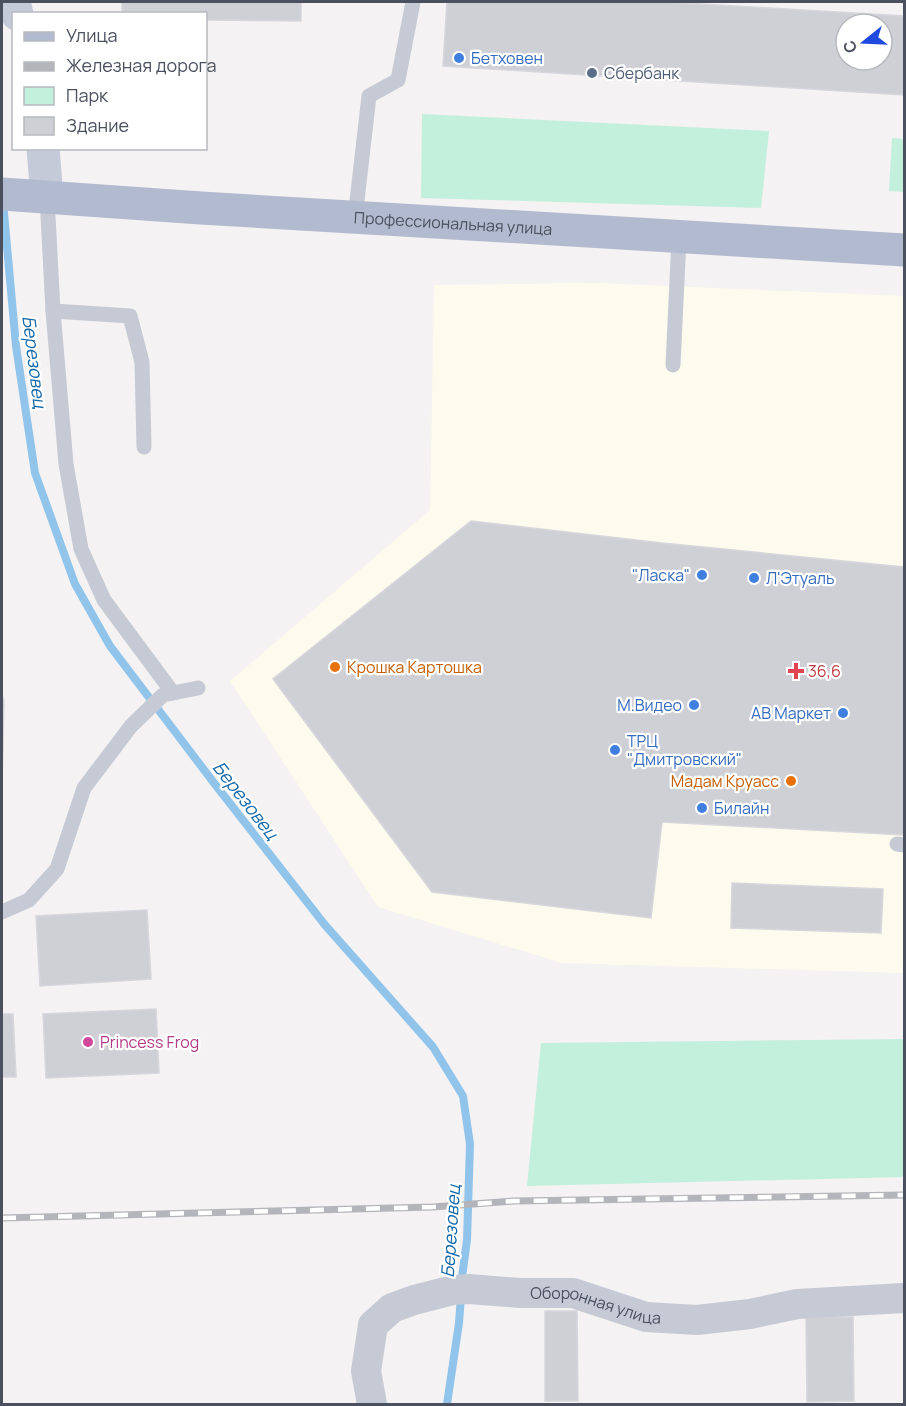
<svg xmlns="http://www.w3.org/2000/svg" width="906" height="1406" font-family="Manrope,sans-serif">
	<style>
		.commercial { fill: #fcfbed }
		.green { fill: #c3efdd }
		.lines { fill: none; stroke-linecap: round; stroke-linejoin: round }
		.stream { stroke: #91c4ea; stroke-width: 8 }
		.building { fill: #cfd0d6; stroke: #d6d6dc; stroke-width: 1.5; fill-rule: evenodd }
		.lane { stroke: #c6cad5; stroke-width: 15 }
		.street { stroke: #c6cad5; stroke-width: 30 }
		.secondary { stroke: #c5cad9; stroke-width: 33 }
		.primary { stroke: #b2bacf; stroke-width: 33 }
		.rail-casing { stroke: #b4b5bb; stroke-width: 7 }
		.rail { stroke: #fff; stroke-width: 4.5; stroke-dasharray: 14; stroke-linecap: butt }
		.shop-dot { fill: #3f7fe0; stroke: #fff; stroke-width: 2 }
		.service-dot { fill: #5c6f8a; stroke: #fff; stroke-width: 2 }
		.food-dot { fill: #e8710a; stroke: #fff; stroke-width: 2 }
		.health-dot { fill: #e0444e; stroke: #fff; stroke-width: 2 }
		.hotel-dot { fill: #d1479c; stroke: #fff; stroke-width: 2 }
		.labels { text-anchor: middle; dominant-baseline: central; stroke-width: 4.5; stroke-linejoin: round; paint-order: stroke }
		.shop-label { font-size: 16px; fill: #366cbe; stroke: #fff; text-anchor: start }
		.service-label { font-size: 16px; fill: #4e5e75; stroke: #fff; text-anchor: start }
		.street-label { font-size: 16px; fill: #4a505e; stroke: #fff }
		.food-label { font-size: 16px; fill: #c56008; stroke: #fff; text-anchor: start }
		.health-label { font-size: 16px; fill: #be3a42; stroke: #fff; text-anchor: start }
		.hotel-label { font-size: 16px; fill: #b23c85; stroke: #fff; text-anchor: start }
		.water-label { font-size: 18px; font-style: italic; fill: #1268aa; stroke: #fff }
	</style>
	<rect width="100%" height="100%" fill="#f4f2f2"/>
	<path class="commercial" d="M 597,283 L 904,296 L 904,973 L 562,963 L 378,907 L 230,681 L 430,510 L 434,285 Z"/>
	<g class="green">
		<path d="M 422,114 L 769,131 L 761,208 L 421,198 Z"/>
		<path d="M 892,138 L 904,139 L 904,192 L 889,191 Z"/>
		<path d="M 904,1039 L 904,1177 L 527,1186 L 541,1043 Z"/>
	</g>
	<g class="lines">
		<g class="stream">
			<path d="M 3,202 L 16,346 L 35,473 L 75,584 L 110,646 L 214,783 L 325,925 L 433,1047 L 463,1096 L 470,1144 L 467,1240 L 461,1284"/>
			<path d="M 447,1404 L 459,1323 L 461,1296"/>
		</g>
	</g>
	<g class="building">
		<path d="M 122,2 L 301,2 L 301,21 L 206,20 L 206,14 L 122,14 Z"/>
		<path d="M 447,2 L 668,2 L 904,16 L 904,95 L 443,66 ZM 846,24 L 882,24 L 882,60 L 846,60 Z"/>
		<path d="M 471,521 L 662,543 L 904,567 L 904,835 L 662,822 L 651,918 L 432,892 L 273,679 Z"/>
		<path d="M 2,696 L 4,701 L 2,789 Z"/>
		<path d="M 732,883 L 883,889 L 881,933 L 731,928 Z"/>
		<path d="M 147,910 L 151,979 L 40,986 L 36,916 Z"/>
		<path d="M 156,1009 L 159,1073 L 46,1078 L 43,1014 Z"/>
		<path d="M 2,1014 L 13,1014 L 16,1077 L 2,1077 Z"/>
		<path d="M 545,1311 L 577,1311 L 578,1401 L 545,1401 Z"/>
		<path d="M 806,1317 L 853,1317 L 854,1401 L 807,1402 Z"/>
	</g>
	<g class="lines">
		<g class="lane">
			<path d="M 47,197 L 53,311 L 66,464 L 81,549 L 104,600 L 173,693"/>
			<path d="M 355,218 L 369,96 L 398,80 L 413,2"/>
			<path d="M 53,311 L 130,316 L 142,362 L 144,447"/>
			<path d="M 673,365 L 679,238"/>
			<path d="M 897,844 L 904,845"/>
			<path d="M 2,912 L 29,900 L 57,869 L 84,788 L 131,726 L 163,695 L 198,688"/>
		</g>
		<path class="street" id="s1" d="M 372,1404 L 366,1371 L 373,1325 L 392,1308 L 414,1300 L 453,1290 L 469,1289 L 520,1293 L 573,1293 L 646,1317 L 697,1320 L 750,1314 L 797,1304 L 904,1298"/>
		<g class="secondary">
			<path d="M 14,2 L 17,14"/>
			<path d="M 43,148 L 47,197"/>
		</g>
		<path class="primary" id="s2" d="M 2,194 L 201,208 L 904,250"/>
		<defs>
			<path id="rail" d="M 2,1218 L 433,1207 L 514,1201 L 904,1195"/>
		</defs>
		<use href="#rail" class="rail-casing"/>
		<use href="#rail" class="rail"/>
	</g>
	<g class="shop-dot">
		<circle cx="459" cy="58" r="6"/>
		<circle cx="702" cy="575" r="6"/>
		<circle cx="754" cy="578" r="6"/>
		<circle cx="694" cy="705" r="6"/>
		<circle cx="843" cy="713" r="6"/>
		<circle cx="615" cy="750" r="6"/>
		<circle cx="702" cy="808" r="6"/>
	</g>
	<circle class="service-dot" cx="592" cy="73" r="6"/>
	<g class="food-dot">
		<circle cx="335" cy="667" r="6"/>
		<circle cx="791" cy="781" r="6"/>
	</g>
	<path class="health-dot" d="M793 662h6v6h6v6h-6v6h-6v-6h-6v-6h6z"/>
	<circle class="hotel-dot" cx="88" cy="1042" r="6"/>
	<g class="labels">
		<g class="shop-label">
			<text x="471" y="58">Бетховен</text>
			<text x="690" y="575" text-anchor="end">"Ласка"</text>
			<text x="766" y="578">Л'Этуаль</text>
			<text x="682" y="705" text-anchor="end">М.Видео</text>
			<text x="831" y="713" text-anchor="end">АВ Маркет</text>
			<text x="627" y="741">ТРЦ<tspan x="627" dy="18">"Дмитровский"</tspan></text>
			<text x="714" y="808">Билайн</text>
		</g>
		<g class="service-label">
			<text x="604" y="73">Сбербанк</text>
		</g>
		<g class="street-label">
			<text stroke="none"><textPath href="#s2" startOffset="452">Профессиональная улица</textPath></text>
			<text stroke="none"><textPath href="#s1" startOffset="314">Оборонная улица</textPath></text>
		</g>
		<g class="food-label">
			<text x="347" y="667">Крошка Картошка</text>
			<text x="779" y="781" text-anchor="end">Мадам Круасс</text>
		</g>
		<g class="health-label">
			<text x="808" y="671">36,6</text>
		</g>
		<g class="hotel-label">
			<text x="100" y="1042">Princess Frog</text>
		</g>
		<g class="water-label">
			<text transform="translate(35 362) rotate(83)">Березовец</text>
			<text transform="translate(246 800) rotate(52)">Березовец</text>
			<text transform="translate(450 1231) rotate(-86)">Березовец</text>
		</g>
	</g>
	<rect width="906" height="1406" fill="none" stroke="#4a505e" stroke-width="6"/>
	<rect x="12" y="12" width="195" height="138" fill="#ffffff" stroke="#b7b9bf" stroke-width="1.5"/>
	<rect x="24" y="32" width="30" height="9" fill="#b2bacf" stroke="#b7b9bf" stroke-width="1.5"/>
	<text x="66" y="42" font-size="18" fill="#4a505e">Улица</text>
	<rect x="24" y="62" width="30" height="9" fill="#b4b5bb" stroke="#b7b9bf" stroke-width="1.5"/>
	<text x="66" y="72" font-size="18" fill="#4a505e">Железная дорога</text>
	<rect x="24" y="87" width="30" height="18" fill="#c3efdd" stroke="#b7b9bf" stroke-width="1.5"/>
	<text x="66" y="102" font-size="18" fill="#4a505e">Парк</text>
	<rect x="24" y="117" width="30" height="18" fill="#cfd0d6" stroke="#b7b9bf" stroke-width="1.5"/>
	<text x="66" y="132" font-size="18" fill="#4a505e">Здание</text>
	<g transform="translate(864 42) rotate(252)"><circle r="28" fill="#ffffff" stroke="#b7b9bf" stroke-width="1.5"/>
	<path d="M0-4.5L10 22L0 15L-10 22Z" fill="#2049df"/>
	<text y="-9" font-size="16" font-weight="bold" text-anchor="middle" fill="#4a505e">С</text>
	</g>
</svg>
